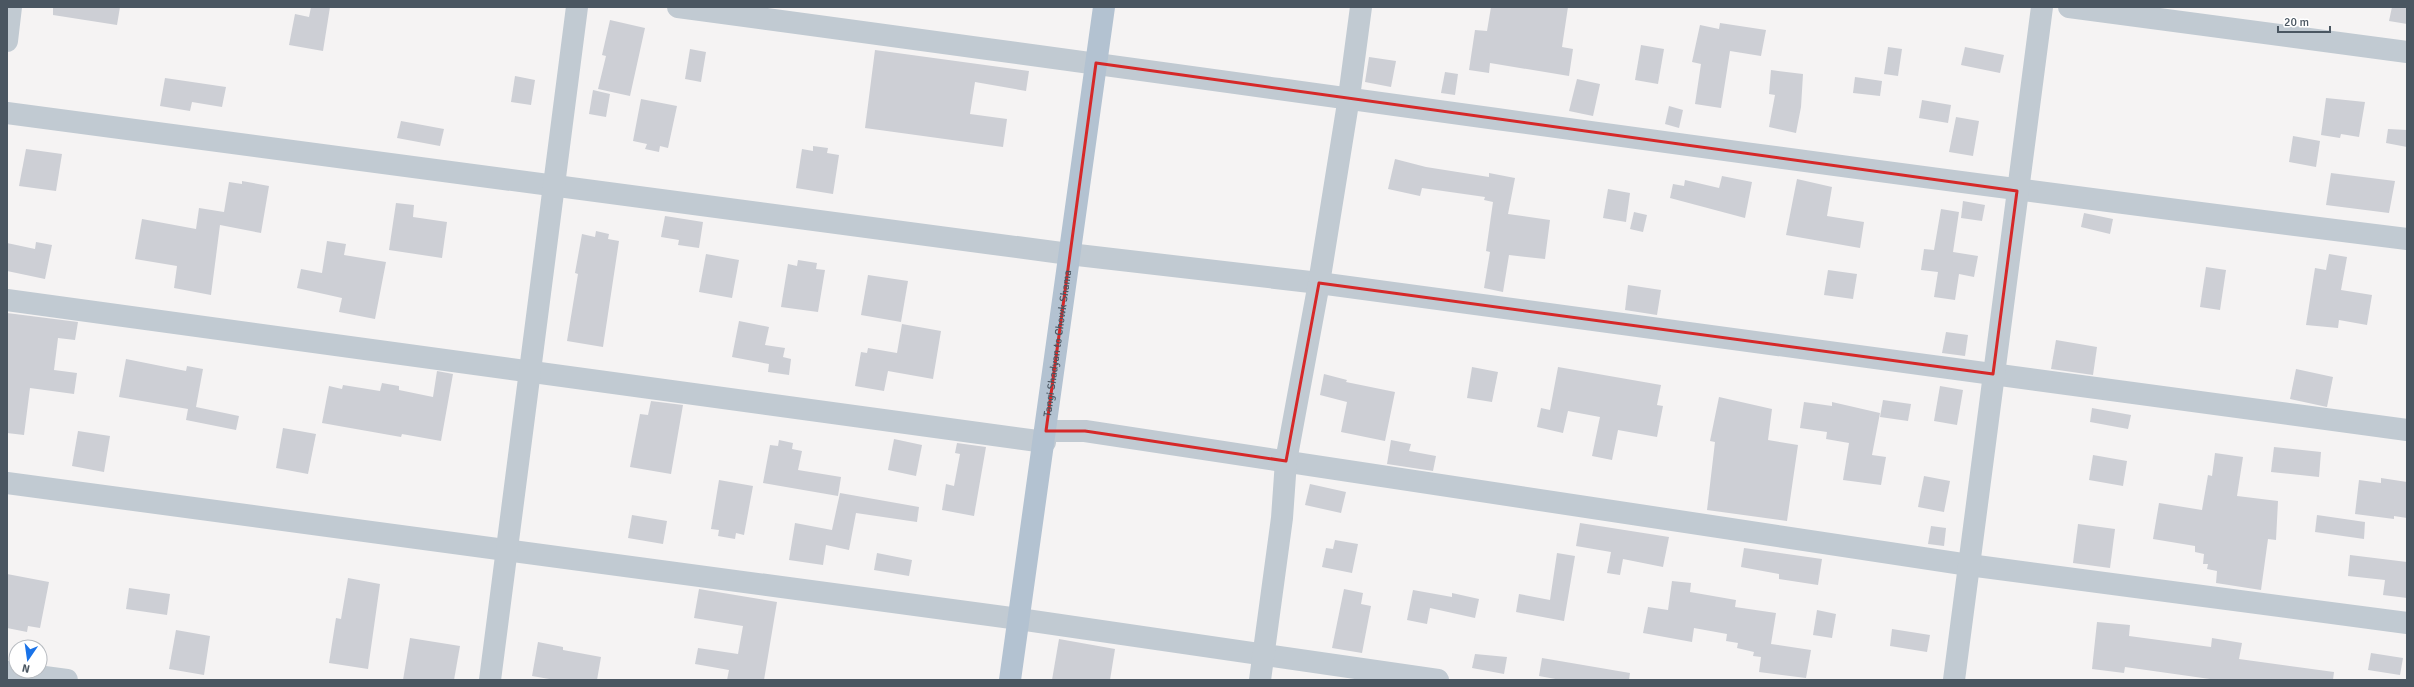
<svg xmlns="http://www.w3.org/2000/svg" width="2414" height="687" font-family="Signika,sans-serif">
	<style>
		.building { fill: #cdcfd5 }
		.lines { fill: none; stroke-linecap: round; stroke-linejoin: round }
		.minor { stroke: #c1cad2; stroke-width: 22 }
		.major { stroke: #b3c2d1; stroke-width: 22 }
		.marked { fill: none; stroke: #d62828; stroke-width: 3; stroke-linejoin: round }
		.labels { text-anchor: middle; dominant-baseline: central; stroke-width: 4; stroke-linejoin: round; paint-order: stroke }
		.street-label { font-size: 11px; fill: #4a5661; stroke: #fff }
	</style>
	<rect width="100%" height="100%" fill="#f5f3f3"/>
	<g class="building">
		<path d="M 53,7 L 120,7 L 117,25 L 53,15 Z"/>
		<path d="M 311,7 L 330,7 L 323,51 L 289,45 L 295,14 L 309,17 Z"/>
		<path d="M 1491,7 L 1568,7 L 1562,47 L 1573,49 L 1569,76 L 1490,63 L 1489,73 L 1469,70 L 1475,30 L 1487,31 Z"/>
		<path d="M 2392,7 L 2407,7 L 2407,24 L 2389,21 Z"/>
		<path d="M 610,20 L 645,28 L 630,96 L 598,89 L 606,56 L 602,55 Z"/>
		<path d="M 1720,23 L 1766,30 L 1761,56 L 1730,51 L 1721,108 L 1695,104 L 1701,64 L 1692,62 L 1700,25 L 1719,29 Z"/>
		<path d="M 1641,45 L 1664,49 L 1658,84 L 1635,80 Z"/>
		<path d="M 1888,47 L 1902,49 L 1898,76 L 1884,74 Z"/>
		<path d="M 1965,47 L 2004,55 L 2000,73 L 1961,65 Z"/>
		<path d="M 690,49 L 706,52 L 701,82 L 685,79 Z"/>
		<path d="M 875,50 L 1029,71 L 1026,91 L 975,82 L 970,114 L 1007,119 L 1003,147 L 865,128 Z"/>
		<path d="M 1369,57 L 1396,61 L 1391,87 L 1365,82 Z"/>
		<path d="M 1771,70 L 1803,74 L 1801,107 L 1796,133 L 1769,127 L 1775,95 L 1769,94 Z"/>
		<path d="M 1445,72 L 1458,74 L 1455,95 L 1441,93 Z"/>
		<path d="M 515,76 L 535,80 L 531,105 L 511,102 Z"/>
		<path d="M 1855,77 L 1882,81 L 1880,96 L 1853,93 Z"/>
		<path d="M 165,78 L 226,87 L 222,107 L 192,102 L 190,111 L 160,106 Z"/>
		<path d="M 1577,79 L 1600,84 L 1593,116 L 1569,111 Z"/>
		<path d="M 593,90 L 610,94 L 606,117 L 589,114 Z"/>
		<path d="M 2326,98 L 2365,102 L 2359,137 L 2341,134 L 2340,138 L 2321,135 Z"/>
		<path d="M 641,99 L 677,106 L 668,148 L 660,146 L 659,152 L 645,149 L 647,144 L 633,141 Z"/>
		<path d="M 1922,100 L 1951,105 L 1948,123 L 1919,118 Z"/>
		<path d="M 1669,106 L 1683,110 L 1679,128 L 1665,124 Z"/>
		<path d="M 1956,117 L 1979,121 L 1973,156 L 1949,152 Z"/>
		<path d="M 401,121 L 444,129 L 440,146 L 397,138 Z"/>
		<path d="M 2388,129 L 2407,130 L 2407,147 L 2386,143 Z"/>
		<path d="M 2293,136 L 2320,141 L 2316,167 L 2289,162 Z"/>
		<path d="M 813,146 L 828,148 L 827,153 L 839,155 L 833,194 L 796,188 L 802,149 L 813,151 Z"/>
		<path d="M 26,149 L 62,154 L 56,191 L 19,186 Z"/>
		<path d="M 1395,159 L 1426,167 L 1489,177 L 1489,173 L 1515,178 L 1508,214 L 1550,220 L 1545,259 L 1509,255 L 1503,292 L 1484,288 L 1490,252 L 1486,251 L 1493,202 L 1484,200 L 1485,197 L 1422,188 L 1420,196 L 1388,189 Z"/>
		<path d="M 2331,173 L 2395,181 L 2389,213 L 2326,205 Z"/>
		<path d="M 1722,176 L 1752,182 L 1745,218 L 1670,198 L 1673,184 L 1684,186 L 1685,180 L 1719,188 Z"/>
		<path d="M 1797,179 L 1832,187 L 1827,216 L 1864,222 L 1860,248 L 1786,235 Z"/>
		<path d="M 242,181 L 269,186 L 261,233 L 220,225 L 211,295 L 174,288 L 177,266 L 135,259 L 142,219 L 196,229 L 199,208 L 224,212 L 229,182 L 242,184 Z"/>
		<path d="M 1608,189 L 1630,193 L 1626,222 L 1603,218 Z"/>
		<path d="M 1963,201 L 1985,205 L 1982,221 L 1961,218 Z"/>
		<path d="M 396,203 L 414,205 L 413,217 L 447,222 L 442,258 L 389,250 Z"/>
		<path d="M 1941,209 L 1959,212 L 1953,252 L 1978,256 L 1974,277 L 1959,274 L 1955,300 L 1934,297 L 1938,272 L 1921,270 L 1924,249 L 1934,250 Z"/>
		<path d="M 1634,212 L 1647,215 L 1643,232 L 1630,229 Z"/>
		<path d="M 2084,213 L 2113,219 L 2110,234 L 2081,227 Z"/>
		<path d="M 665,216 L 703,222 L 699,248 L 678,245 L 679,240 L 661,237 Z"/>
		<path d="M 596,231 L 609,234 L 608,239 L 619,241 L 603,347 L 567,341 L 578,274 L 575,273 L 582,234 L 595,237 Z"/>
		<path d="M 327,241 L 346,244 L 344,255 L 386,262 L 375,319 L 339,312 L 342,298 L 297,288 L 301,269 L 322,273 Z"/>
		<path d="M 36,242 L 52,245 L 45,279 L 7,271 L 7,243 L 35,249 Z"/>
		<path d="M 706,254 L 739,260 L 732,298 L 699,292 Z"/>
		<path d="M 2329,254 L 2347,257 L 2341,290 L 2372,295 L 2367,325 L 2339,320 L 2338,328 L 2306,325 L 2315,268 L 2326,270 Z"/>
		<path d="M 798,260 L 817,263 L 816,269 L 825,270 L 818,312 L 781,307 L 788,264 L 797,266 Z"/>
		<path d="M 2206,267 L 2226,270 L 2220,310 L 2200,307 Z"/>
		<path d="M 1828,270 L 1857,274 L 1853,299 L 1824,295 Z"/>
		<path d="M 868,275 L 908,281 L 901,322 L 861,315 Z"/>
		<path d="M 1628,285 L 1661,290 L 1657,315 L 1625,310 Z"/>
		<path d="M 7,313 L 78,322 L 75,340 L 58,338 L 54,370 L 77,373 L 74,394 L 30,388 L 24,435 L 7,433 Z"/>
		<path d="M 739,321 L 769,327 L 765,345 L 785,348 L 783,357 L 791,359 L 789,375 L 768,372 L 769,364 L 732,357 Z"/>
		<path d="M 902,324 L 941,331 L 933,379 L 888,371 L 884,391 L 855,386 L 861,352 L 867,353 L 868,348 L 897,353 Z"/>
		<path d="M 1946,332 L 1968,335 L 1965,356 L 1942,353 Z"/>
		<path d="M 2056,340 L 2097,347 L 2093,375 L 2051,369 Z"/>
		<path d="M 126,359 L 186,371 L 187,366 L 203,369 L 196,407 L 239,416 L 236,430 L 186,420 L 188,409 L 119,397 Z"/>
		<path d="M 1472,367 L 1498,372 L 1492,402 L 1467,398 Z"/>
		<path d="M 1558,367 L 1661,385 L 1657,405 L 1663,406 L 1657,437 L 1618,430 L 1612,460 L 1592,456 L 1600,417 L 1568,411 L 1563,433 L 1537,427 L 1541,408 L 1550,410 Z"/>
		<path d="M 2296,369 L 2333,377 L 2327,407 L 2290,399 Z"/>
		<path d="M 437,371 L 453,374 L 441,441 L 402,434 L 401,437 L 322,423 L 329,386 L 342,389 L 343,385 L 380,391 L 382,383 L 399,386 L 399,390 L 433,397 Z"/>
		<path d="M 1324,374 L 1347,380 L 1346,382 L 1395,392 L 1385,441 L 1341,432 L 1347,402 L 1320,395 Z"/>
		<path d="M 1940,386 L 1963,390 L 1957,425 L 1934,421 Z"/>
		<path d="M 1719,397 L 1772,409 L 1768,440 L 1798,445 L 1787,521 L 1707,510 L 1715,442 L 1710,441 Z"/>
		<path d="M 1883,400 L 1911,404 L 1908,421 L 1880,417 Z"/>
		<path d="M 651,401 L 683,405 L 671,474 L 630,467 L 640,414 L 648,415 Z"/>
		<path d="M 1804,402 L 1832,406 L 1832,402 L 1880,413 L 1872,455 L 1886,457 L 1881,485 L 1843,480 L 1849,443 L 1826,439 L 1827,432 L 1800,428 Z"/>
		<path d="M 2092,408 L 2131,415 L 2128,429 L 2090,422 Z"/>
		<path d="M 283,428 L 316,434 L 308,474 L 276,468 Z"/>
		<path d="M 78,431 L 110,436 L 104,472 L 72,466 Z"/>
		<path d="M 894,439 L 922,445 L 916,476 L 888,470 Z"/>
		<path d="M 779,440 L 793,443 L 792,449 L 802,451 L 798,470 L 841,477 L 838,496 L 763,483 L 770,445 L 778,446 Z"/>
		<path d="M 1391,440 L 1411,444 L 1409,451 L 1436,456 L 1433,471 L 1387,464 Z"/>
		<path d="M 957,443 L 986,447 L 974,516 L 942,510 L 946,484 L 954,486 L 960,454 L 955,453 Z"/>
		<path d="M 2274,447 L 2321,452 L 2319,477 L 2271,472 Z"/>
		<path d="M 2215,453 L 2243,457 L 2237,496 L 2278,501 L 2276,540 L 2268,539 L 2261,590 L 2216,583 L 2217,571 L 2207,569 L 2208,564 L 2203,564 L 2204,554 L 2195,552 L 2195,546 L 2153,539 L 2159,503 L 2202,510 L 2208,475 L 2212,476 Z"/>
		<path d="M 2093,455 L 2127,461 L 2123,486 L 2089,480 Z"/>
		<path d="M 1924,476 L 1950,481 L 1944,512 L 1918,507 Z"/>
		<path d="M 2381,478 L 2407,482 L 2407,518 L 2394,516 L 2394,519 L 2355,514 L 2359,480 L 2381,483 Z"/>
		<path d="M 719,480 L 753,486 L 744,535 L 736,533 L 735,539 L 718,536 L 719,530 L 711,529 Z"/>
		<path d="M 1310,484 L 1346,492 L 1341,513 L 1305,505 Z"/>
		<path d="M 840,493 L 919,507 L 917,522 L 856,513 L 849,550 L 826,545 L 823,565 L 789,560 L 795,523 L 832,530 Z"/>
		<path d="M 632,515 L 667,521 L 663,544 L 628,538 Z"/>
		<path d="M 2317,515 L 2365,522 L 2364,539 L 2315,532 Z"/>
		<path d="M 1580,523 L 1669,537 L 1663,567 L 1623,559 L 1620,575 L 1607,573 L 1611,552 L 1576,546 Z"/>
		<path d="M 2078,524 L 2115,529 L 2110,568 L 2073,563 Z"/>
		<path d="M 1931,526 L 1946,528 L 1944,546 L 1928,544 Z"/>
		<path d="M 1335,540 L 1358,544 L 1352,573 L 1322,567 L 1326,548 L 1333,549 Z"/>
		<path d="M 1744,548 L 1822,559 L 1818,585 L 1779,579 L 1779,574 L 1741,567 Z"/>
		<path d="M 877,553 L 912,560 L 909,576 L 874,570 Z"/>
		<path d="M 1557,553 L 1575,556 L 1564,621 L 1516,612 L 1519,594 L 1550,600 Z"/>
		<path d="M 2350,555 L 2407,562 L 2407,598 L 2383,595 L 2385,580 L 2348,576 Z"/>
		<path d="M 7,574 L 49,582 L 40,628 L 28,626 L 27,632 L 7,628 Z"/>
		<path d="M 348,578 L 380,584 L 368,669 L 329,663 L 336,618 L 341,619 Z"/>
		<path d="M 1672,581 L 1691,583 L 1690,592 L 1736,600 L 1735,607 L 1776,613 L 1771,644 L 1811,650 L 1806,678 L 1759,672 L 1761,657 L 1753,656 L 1754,652 L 1737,648 L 1738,643 L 1726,641 L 1727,634 L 1694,628 L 1692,642 L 1643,633 L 1648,607 L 1668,610 Z"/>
		<path d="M 129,588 L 170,594 L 167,615 L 126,609 Z"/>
		<path d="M 699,589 L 777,602 L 764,680 L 727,680 L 729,670 L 695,664 L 698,648 L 738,654 L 743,626 L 694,618 Z"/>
		<path d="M 1344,589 L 1363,593 L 1361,604 L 1371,606 L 1362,653 L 1332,648 Z"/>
		<path d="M 1413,590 L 1452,597 L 1452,593 L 1479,599 L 1475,618 L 1430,608 L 1427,624 L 1407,620 Z"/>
		<path d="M 1817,610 L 1836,614 L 1832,638 L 1813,635 Z"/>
		<path d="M 2097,622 L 2130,625 L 2129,636 L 2211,647 L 2212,638 L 2242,643 L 2239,659 L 2334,672 L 2333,680 L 2217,680 L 2125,667 L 2124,673 L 2092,669 Z"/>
		<path d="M 1892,629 L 1930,635 L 1927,652 L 1890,646 Z"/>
		<path d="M 176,630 L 210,636 L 204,675 L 169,669 Z"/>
		<path d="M 410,638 L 460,646 L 454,680 L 403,680 Z"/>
		<path d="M 1059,639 L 1115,649 L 1110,680 L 1052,680 Z"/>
		<path d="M 538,642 L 563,647 L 563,650 L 601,657 L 597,680 L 555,680 L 532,676 Z"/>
		<path d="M 2371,653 L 2403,658 L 2400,675 L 2368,670 Z"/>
		<path d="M 1475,654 L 1507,657 L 1504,674 L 1472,668 Z"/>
		<path d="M 1542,658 L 1630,673 L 1629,680 L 1561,680 L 1539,676 Z"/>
	</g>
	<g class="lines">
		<g class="minor">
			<path d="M 678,7 C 1254,84 1830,168 2407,239"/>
			<path d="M 2069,7 L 2407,52"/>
			<path d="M 7,41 L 11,7"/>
			<path d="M 7,113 L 1069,254 L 1319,283 L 2407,430"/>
			<path d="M 7,300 L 1045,442"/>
			<path d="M 1046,431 L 1085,431 L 1969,565 L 2407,623"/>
			<path d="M 7,483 L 1019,619 L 1438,680"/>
			<path d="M 7,672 L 67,680"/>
			<path d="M 490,680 L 577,7"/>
			<path d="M 1260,680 L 1282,518 L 1286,461 L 1319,283 L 1349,97 L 1361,7"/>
			<path d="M 1954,680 L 2042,7"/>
		</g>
		<path class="major" id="s1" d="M 1010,680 L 1104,7"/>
	</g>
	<path class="marked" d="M 1096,63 L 2017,191 L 1993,374 L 1319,283 L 1286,461 L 1085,431 L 1046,431 Z"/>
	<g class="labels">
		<g class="street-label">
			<text stroke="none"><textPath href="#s1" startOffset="340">Tangi Shadyan to Chowk Shama</textPath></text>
		</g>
	</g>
	<rect width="2414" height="687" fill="none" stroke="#4a5661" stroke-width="16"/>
	<g transform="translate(28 659) rotate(193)"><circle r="19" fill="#ffffff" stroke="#b7bbc0"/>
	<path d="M0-3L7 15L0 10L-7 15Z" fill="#1a73e8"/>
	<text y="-6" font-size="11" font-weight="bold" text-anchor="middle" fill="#4a5661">N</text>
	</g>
	<path d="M2278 26v6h52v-6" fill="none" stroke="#4a5661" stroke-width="2"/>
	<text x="2284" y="26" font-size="12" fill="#4a5661" stroke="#ffffff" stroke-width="3" paint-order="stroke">20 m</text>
</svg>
